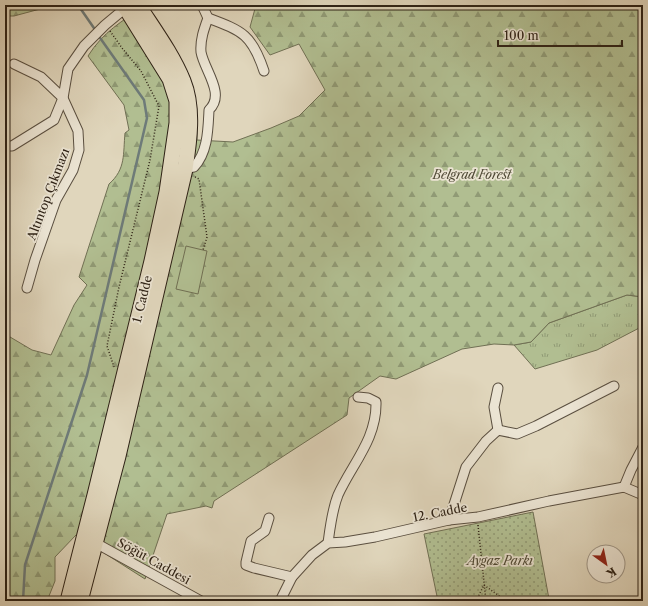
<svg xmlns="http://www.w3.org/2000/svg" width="648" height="606" font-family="'Libre Caslon Text',serif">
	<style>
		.grass { fill: url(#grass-tufts); stroke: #707054 }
		.forest { fill: url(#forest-firs); stroke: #707054 }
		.park { fill: url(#park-dots); stroke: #707054 }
		.pitch { fill: #b1be91; stroke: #707054 }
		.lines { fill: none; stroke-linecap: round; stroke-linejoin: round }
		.stream { stroke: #6e7b79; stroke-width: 2.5 }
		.street-casing { stroke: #5a4f40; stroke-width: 11 }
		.primary-casing { stroke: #2e2216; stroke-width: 17 }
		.path { stroke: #2e2216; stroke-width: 1.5; stroke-dasharray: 1 2; stroke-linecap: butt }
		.street { stroke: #ebe4d3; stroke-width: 9 }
		.primary { stroke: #e0d6bc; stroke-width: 15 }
		.labels { text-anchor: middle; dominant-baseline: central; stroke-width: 3.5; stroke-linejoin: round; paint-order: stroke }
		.park-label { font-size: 12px; font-style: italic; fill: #4f4935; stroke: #ebe4d3 }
		.street-label { font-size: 12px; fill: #2e2216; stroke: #ebe4d3 }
	</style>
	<defs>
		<pattern id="grass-tufts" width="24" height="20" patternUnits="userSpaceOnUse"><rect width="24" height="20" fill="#b1be91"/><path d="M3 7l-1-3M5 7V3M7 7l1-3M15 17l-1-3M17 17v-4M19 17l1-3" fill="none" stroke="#909a75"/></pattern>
		<pattern id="forest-firs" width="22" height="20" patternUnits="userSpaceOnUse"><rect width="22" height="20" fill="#b1be91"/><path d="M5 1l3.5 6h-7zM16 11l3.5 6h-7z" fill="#909a75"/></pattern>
		<pattern id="park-dots" width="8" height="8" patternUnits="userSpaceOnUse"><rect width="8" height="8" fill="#b1be91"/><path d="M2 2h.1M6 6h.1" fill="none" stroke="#909a75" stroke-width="1.8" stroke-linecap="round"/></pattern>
	</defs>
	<rect width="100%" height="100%" fill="#e0d6bc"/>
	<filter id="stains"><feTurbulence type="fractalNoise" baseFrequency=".005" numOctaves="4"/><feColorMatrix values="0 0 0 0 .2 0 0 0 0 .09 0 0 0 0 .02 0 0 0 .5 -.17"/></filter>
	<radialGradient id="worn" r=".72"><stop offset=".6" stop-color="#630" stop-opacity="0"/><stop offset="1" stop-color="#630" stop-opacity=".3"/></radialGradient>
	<path class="grass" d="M 627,295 L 643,297 L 643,326 L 597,350 L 535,369 L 514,345 L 531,342 L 549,323 Z"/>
	<g class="forest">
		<path d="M 5,5 L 55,5 L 14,16 L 5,16 Z"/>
		<path d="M 256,5 L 643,5 L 643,297 L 627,295 L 549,323 L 531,342 L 514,345 L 494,344 L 462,349 L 396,379 L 380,376 L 349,398 L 347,415 L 214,501 L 212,508 L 206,506 L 167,514 L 145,579 L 76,535 L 55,557 L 55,581 L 47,601 L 5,601 L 5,334 L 32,350 L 51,355 L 74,305 L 87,285 L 79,277 L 109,184 C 126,169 123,154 125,133 L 129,130 L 124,105 L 88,56 C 103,32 122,21 145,6 C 160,27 177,50 188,74 C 197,94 197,119 197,140 L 233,142 L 271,128 L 299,116 L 325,90 L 299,44 L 270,55 L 250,27 Z"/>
	</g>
	<path class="park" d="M 533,512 L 549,599 L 552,601 L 438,601 L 424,534 Z"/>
	<path class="pitch" d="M 186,246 L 207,251 L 198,294 L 176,289 Z"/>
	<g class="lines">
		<g class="stream">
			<path d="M 78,5 L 96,31"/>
			<path d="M 23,601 L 25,565 L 87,375 L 147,118 L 144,100 L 98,35"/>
		</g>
		<defs>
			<g id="street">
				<path d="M 208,18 C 243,31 252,35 264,71"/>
				<path d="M 14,64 L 41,77 L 63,98 L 78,131 L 79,150 L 73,170 L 56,200 L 35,260 L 27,288"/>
				<path d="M 5,146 L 12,146 L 54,120 L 63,98 L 68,69 L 84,46 L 105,25 L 129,5"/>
				<path d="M 181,169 L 194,167 C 208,152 208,129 209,110 C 226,94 204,70 201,52 C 200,40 204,29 208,18 L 202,5"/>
				<path d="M 498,430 L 494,407 L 498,388"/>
				<path d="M 624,487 L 631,470 L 643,447"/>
				<path d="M 624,487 L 643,495"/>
				<path d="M 269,518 L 265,531 L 251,541 L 246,562 L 246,565 L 254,568 L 292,577"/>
				<path d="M 449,520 L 466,467 L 486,441 L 498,430 L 517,434 L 536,426 L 614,386"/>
				<path d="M 92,541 L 201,601"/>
				<path d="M 328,543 C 330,528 332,510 338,495 C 352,464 377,439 376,402 L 368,398 L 358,397"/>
				<path d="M 280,601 L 292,577 L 312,555 L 328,543 L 345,542 L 375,537 L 449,520 L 478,517 L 549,501 L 624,487"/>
			</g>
			<g id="primary">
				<path d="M 68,601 L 95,495 L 152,261 L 167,192 L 177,123 L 177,101 L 170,79 L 124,5"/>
				<path d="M 80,601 L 118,456 L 185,169 C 189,142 194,108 183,81 C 172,54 154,30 138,5"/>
			</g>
		</defs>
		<use href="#street" class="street-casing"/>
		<use href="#primary" class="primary-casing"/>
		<g class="path">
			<path d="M 110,31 L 122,48 L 141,71 L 159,106 L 150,160 L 119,287 L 107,346 L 114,367"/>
			<path d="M 195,177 L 199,179 L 207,237 L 203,250"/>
			<path d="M 478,525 L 486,601"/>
			<path d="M 476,601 L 484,585 L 506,601"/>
		</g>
		<use href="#street" class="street"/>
		<use href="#primary" class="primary"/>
	</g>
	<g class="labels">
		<g class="park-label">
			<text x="472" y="174">Belgrad Forest</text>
			<text x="500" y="560">Aygaz Parkı</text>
		</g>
		<g class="street-label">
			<text transform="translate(48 194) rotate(-69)">Altıntop Çıkmazı</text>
			<text transform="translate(142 299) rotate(-76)">1. Cadde</text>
			<text transform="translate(440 512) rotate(-11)">12. Cadde</text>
			<text transform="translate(154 561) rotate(29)">Söğüt Caddesi</text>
		</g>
	</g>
	<rect width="648" height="606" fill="none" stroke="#e0d6bc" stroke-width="20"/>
	<rect x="6" y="6" width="636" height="594" fill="none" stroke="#2e2216" stroke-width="2"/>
	<rect x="10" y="10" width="628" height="586" fill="none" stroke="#2e2216"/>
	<g transform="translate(606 564) rotate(147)"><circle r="19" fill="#ebe4d3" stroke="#9f9687"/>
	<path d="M0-3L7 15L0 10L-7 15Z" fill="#8f2418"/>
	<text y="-6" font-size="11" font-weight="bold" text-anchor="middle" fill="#2e2216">K</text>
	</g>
	<path d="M498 40v6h124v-6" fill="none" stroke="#2e2216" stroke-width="2"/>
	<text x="504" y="40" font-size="12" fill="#2e2216" stroke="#ebe4d3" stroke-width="3" paint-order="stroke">100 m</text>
	<rect width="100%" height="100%" filter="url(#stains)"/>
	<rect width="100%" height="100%" fill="url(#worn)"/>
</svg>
